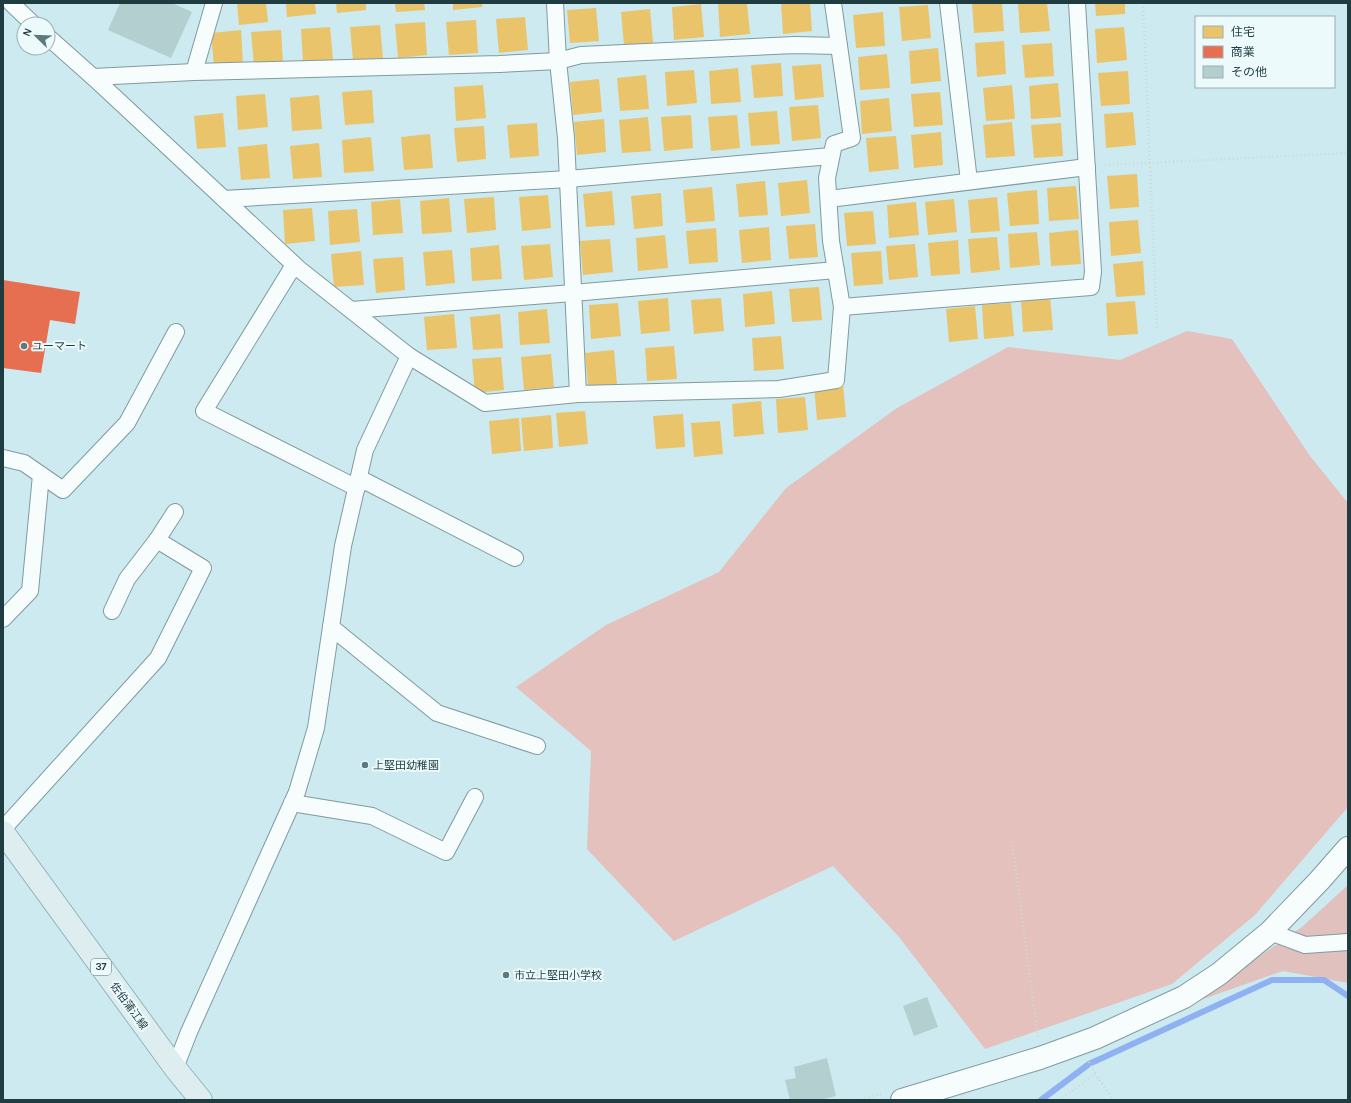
<svg xmlns="http://www.w3.org/2000/svg" width="1351" height="1103" font-family="Karla,'Noto Sans JP',sans-serif">
	<style>
		.green { fill: #e0c1be }
		.forest { fill: #e5c1be }
		.homes { fill: #e9c46a }
		.shops { fill: #e76f51 }
		.lines { fill: none; stroke-linecap: round; stroke-linejoin: round }
		.stream { stroke: #90b1f1; stroke-width: 6 }
		.building { fill: #b4cfd0 }
		.street-casing { stroke: #809b9f; stroke-width: 18 }
		.secondary-casing { stroke: #809b9f; stroke-width: 24 }
		.primary-casing { stroke: #92b6bb; stroke-width: 24 }
		.path { stroke: #ced8d9; stroke-width: 2.5; stroke-dasharray: 1 3; stroke-linecap: butt }
		.street { stroke: #f7fcfd; stroke-width: 16 }
		.secondary { stroke: #f7fcfd; stroke-width: 22 }
		.primary { stroke: #deeef0; stroke-width: 22 }
		.poi-dot { fill: #5c797d; stroke: #edfafc; stroke-width: 1.5 }
		.labels { text-anchor: middle; dominant-baseline: central; stroke-width: 4; stroke-linejoin: round; paint-order: stroke }
		.shield { fill: #edfafc; stroke: #5d7578; stroke-width: 1 }
		.shield-label { font-size: 10px; font-weight: bold; fill: #1f3c40 }
		.poi-label { font-size: 11px; fill: #1f3c40; stroke: #edfafc; text-anchor: start }
		.street-label { font-size: 11px; fill: #1f3c40; stroke: #edfafc }
	</style>
	<rect width="100%" height="100%" fill="#cceaef"/>
	<path class="green" d="M 1348,885 L 1348,983 L 1283,971 L 1192,1003 L 1302,927 Z"/>
	<path class="forest" d="M 1187,331 L 1232,339 L 1310,456 L 1348,503 L 1348,807 L 1255,915 L 1172,984 L 985,1049 L 899,937 L 833,866 L 674,941 L 587,849 L 591,751 L 516,687 L 606,625 L 719,572 L 786,488 L 897,408 L 1008,347 L 1120,360 Z"/>
	<g class="homes">
		<path d="M 237,3 L 266,3 L 268,22 L 239,25 Z"/>
		<path d="M 286,3 L 315,3 L 316,14 L 287,17 Z"/>
		<path d="M 336,3 L 366,3 L 366,10 L 337,13 Z"/>
		<path d="M 395,3 L 424,3 L 425,10 L 396,12 Z"/>
		<path d="M 453,3 L 482,3 L 482,7 L 453,10 Z"/>
		<path d="M 718,3 L 747,3 L 750,34 L 720,37 Z"/>
		<path d="M 781,3 L 810,3 L 812,31 L 783,34 Z"/>
		<path d="M 972,3 L 1002,3 L 1004,31 L 974,33 Z"/>
		<path d="M 1018,3 L 1047,3 L 1050,31 L 1020,33 Z"/>
		<path d="M 1095,3 L 1125,3 L 1125,14 L 1096,16 Z"/>
		<path d="M 701,4 L 704,37 L 674,40 L 672,7 Z"/>
		<path d="M 928,5 L 931,38 L 902,41 L 899,7 Z"/>
		<path d="M 596,8 L 599,41 L 570,43 L 567,10 Z"/>
		<path d="M 650,9 L 653,43 L 624,45 L 621,12 Z"/>
		<path d="M 883,12 L 885,46 L 856,48 L 853,15 Z"/>
		<path d="M 525,17 L 528,50 L 499,53 L 496,19 Z"/>
		<path d="M 476,20 L 478,53 L 449,55 L 446,22 Z"/>
		<path d="M 425,22 L 427,55 L 398,58 L 395,24 Z"/>
		<path d="M 380,25 L 383,58 L 353,60 L 350,27 Z"/>
		<path d="M 330,27 L 333,60 L 303,63 L 301,29 Z"/>
		<path d="M 1124,27 L 1127,60 L 1097,63 L 1095,29 Z"/>
		<path d="M 241,30 L 243,64 L 214,66 L 211,33 Z"/>
		<path d="M 281,30 L 283,63 L 254,66 L 251,32 Z"/>
		<path d="M 1004,41 L 1006,74 L 977,77 L 975,43 Z"/>
		<path d="M 1052,43 L 1054,76 L 1025,78 L 1022,45 Z"/>
		<path d="M 938,48 L 941,81 L 911,84 L 909,51 Z"/>
		<path d="M 887,54 L 890,88 L 860,90 L 858,57 Z"/>
		<path d="M 781,63 L 783,96 L 754,98 L 751,65 Z"/>
		<path d="M 821,64 L 824,97 L 795,100 L 792,66 Z"/>
		<path d="M 738,68 L 741,102 L 711,104 L 709,71 Z"/>
		<path d="M 694,70 L 697,103 L 667,106 L 665,72 Z"/>
		<path d="M 1128,71 L 1130,104 L 1101,106 L 1098,73 Z"/>
		<path d="M 646,75 L 649,109 L 620,111 L 617,78 Z"/>
		<path d="M 599,79 L 602,112 L 573,115 L 570,82 Z"/>
		<path d="M 1058,83 L 1061,117 L 1031,119 L 1029,86 Z"/>
		<path d="M 483,85 L 486,118 L 456,121 L 454,87 Z"/>
		<path d="M 1012,85 L 1015,119 L 986,121 L 983,88 Z"/>
		<path d="M 372,90 L 374,123 L 345,125 L 342,92 Z"/>
		<path d="M 940,92 L 943,125 L 914,127 L 911,94 Z"/>
		<path d="M 265,94 L 268,127 L 238,130 L 236,96 Z"/>
		<path d="M 319,95 L 322,129 L 292,131 L 290,98 Z"/>
		<path d="M 889,98 L 892,131 L 862,134 L 860,101 Z"/>
		<path d="M 818,105 L 821,138 L 792,141 L 789,107 Z"/>
		<path d="M 777,111 L 780,144 L 751,146 L 748,113 Z"/>
		<path d="M 1133,112 L 1136,145 L 1106,148 L 1104,114 Z"/>
		<path d="M 223,113 L 226,147 L 197,149 L 194,116 Z"/>
		<path d="M 691,115 L 693,148 L 664,151 L 661,117 Z"/>
		<path d="M 737,115 L 740,148 L 711,151 L 708,117 Z"/>
		<path d="M 648,117 L 651,151 L 622,153 L 619,120 Z"/>
		<path d="M 604,119 L 606,152 L 577,155 L 574,122 Z"/>
		<path d="M 1012,122 L 1015,156 L 986,158 L 983,125 Z"/>
		<path d="M 537,123 L 539,156 L 510,158 L 507,125 Z"/>
		<path d="M 1061,123 L 1063,156 L 1034,158 L 1031,125 Z"/>
		<path d="M 484,126 L 486,159 L 457,162 L 454,128 Z"/>
		<path d="M 941,132 L 943,165 L 914,168 L 911,135 Z"/>
		<path d="M 430,134 L 433,168 L 404,170 L 401,137 Z"/>
		<path d="M 896,136 L 899,169 L 869,172 L 866,138 Z"/>
		<path d="M 371,137 L 374,171 L 344,173 L 342,140 Z"/>
		<path d="M 319,143 L 322,177 L 293,179 L 290,146 Z"/>
		<path d="M 267,144 L 270,178 L 241,180 L 238,147 Z"/>
		<path d="M 1137,174 L 1139,207 L 1110,209 L 1107,176 Z"/>
		<path d="M 807,180 L 810,213 L 781,216 L 778,183 Z"/>
		<path d="M 765,181 L 768,215 L 739,217 L 736,184 Z"/>
		<path d="M 1076,186 L 1079,219 L 1049,221 L 1047,188 Z"/>
		<path d="M 712,187 L 715,221 L 686,223 L 683,190 Z"/>
		<path d="M 1037,190 L 1039,224 L 1010,226 L 1007,193 Z"/>
		<path d="M 612,191 L 615,225 L 586,227 L 583,194 Z"/>
		<path d="M 661,193 L 663,226 L 634,229 L 631,196 Z"/>
		<path d="M 548,195 L 551,228 L 522,231 L 519,197 Z"/>
		<path d="M 494,197 L 496,230 L 467,233 L 464,199 Z"/>
		<path d="M 997,197 L 1000,231 L 971,233 L 968,200 Z"/>
		<path d="M 449,198 L 452,232 L 422,234 L 420,201 Z"/>
		<path d="M 400,199 L 403,233 L 373,235 L 371,202 Z"/>
		<path d="M 954,199 L 957,232 L 928,235 L 925,202 Z"/>
		<path d="M 916,202 L 919,235 L 889,238 L 887,205 Z"/>
		<path d="M 312,208 L 315,241 L 285,244 L 283,210 Z"/>
		<path d="M 357,209 L 360,242 L 330,245 L 328,211 Z"/>
		<path d="M 873,211 L 876,244 L 847,246 L 844,213 Z"/>
		<path d="M 1138,220 L 1141,253 L 1111,256 L 1109,222 Z"/>
		<path d="M 815,224 L 818,257 L 789,259 L 786,226 Z"/>
		<path d="M 769,227 L 771,260 L 742,263 L 739,230 Z"/>
		<path d="M 716,228 L 718,262 L 689,264 L 686,231 Z"/>
		<path d="M 1078,230 L 1081,264 L 1051,266 L 1049,233 Z"/>
		<path d="M 1037,232 L 1040,265 L 1010,268 L 1008,234 Z"/>
		<path d="M 665,235 L 668,268 L 638,271 L 636,238 Z"/>
		<path d="M 997,237 L 1000,270 L 971,273 L 968,239 Z"/>
		<path d="M 610,239 L 613,272 L 583,275 L 580,241 Z"/>
		<path d="M 958,240 L 960,274 L 931,276 L 928,243 Z"/>
		<path d="M 550,244 L 553,277 L 524,280 L 521,246 Z"/>
		<path d="M 915,244 L 918,277 L 889,280 L 886,246 Z"/>
		<path d="M 499,245 L 502,279 L 472,281 L 470,248 Z"/>
		<path d="M 452,250 L 455,283 L 426,286 L 423,252 Z"/>
		<path d="M 361,251 L 364,285 L 334,287 L 331,254 Z"/>
		<path d="M 881,251 L 883,284 L 854,286 L 851,253 Z"/>
		<path d="M 403,257 L 405,290 L 376,293 L 373,259 Z"/>
		<path d="M 1143,261 L 1145,295 L 1116,297 L 1113,264 Z"/>
		<path d="M 819,287 L 822,320 L 792,322 L 789,289 Z"/>
		<path d="M 772,291 L 775,324 L 745,327 L 743,294 Z"/>
		<path d="M 1050,296 L 1053,330 L 1023,332 L 1021,299 Z"/>
		<path d="M 668,298 L 670,331 L 641,334 L 638,301 Z"/>
		<path d="M 721,298 L 724,331 L 694,334 L 691,300 Z"/>
		<path d="M 1135,301 L 1138,334 L 1108,336 L 1106,303 Z"/>
		<path d="M 618,303 L 621,336 L 591,339 L 589,305 Z"/>
		<path d="M 1011,303 L 1014,336 L 984,339 L 982,305 Z"/>
		<path d="M 975,306 L 978,339 L 949,342 L 946,309 Z"/>
		<path d="M 547,309 L 550,343 L 520,345 L 518,312 Z"/>
		<path d="M 454,314 L 457,348 L 427,350 L 424,317 Z"/>
		<path d="M 500,314 L 503,348 L 473,350 L 470,317 Z"/>
		<path d="M 781,336 L 784,369 L 754,371 L 752,338 Z"/>
		<path d="M 674,346 L 677,379 L 647,381 L 645,348 Z"/>
		<path d="M 614,350 L 617,384 L 588,386 L 585,353 Z"/>
		<path d="M 551,354 L 554,387 L 524,390 L 521,357 Z"/>
		<path d="M 501,357 L 504,390 L 475,393 L 472,359 Z"/>
		<path d="M 843,384 L 846,417 L 817,420 L 814,386 Z"/>
		<path d="M 805,397 L 808,430 L 778,433 L 776,399 Z"/>
		<path d="M 761,401 L 764,434 L 734,437 L 732,404 Z"/>
		<path d="M 585,411 L 588,444 L 559,447 L 556,413 Z"/>
		<path d="M 683,414 L 685,447 L 656,449 L 653,416 Z"/>
		<path d="M 551,415 L 553,448 L 524,451 L 521,418 Z"/>
		<path d="M 519,418 L 521,451 L 492,454 L 489,421 Z"/>
		<path d="M 720,421 L 723,454 L 694,457 L 691,423 Z"/>
	</g>
	<path class="shops" d="M 3,280 L 80,292 L 75,324 L 50,320 L 41,373 L 3,368 Z"/>
	<g class="lines">
		<path class="stream" d="M 1041,1100 L 1089,1064 L 1272,980 L 1324,980 L 1348,996"/>
	</g>
	<g class="building">
		<path d="M 120,3 L 172,3 L 192,12 L 171,58 L 108,30 Z"/>
		<path d="M 927,997 L 938,1027 L 914,1036 L 903,1006 Z"/>
		<path d="M 827,1058 L 836,1096 L 820,1100 L 790,1100 L 785,1080 L 796,1078 L 794,1067 Z"/>
	</g>
	<g class="lines">
		<defs>
			<g id="street">
				<path d="M 11,3 L 33,24"/>
				<path d="M 555,3 L 558,61 L 566,138 L 578,394"/>
				<path d="M 948,3 L 969,181"/>
				<path d="M 48,37 L 93,77 L 299,269 L 409,356 L 485,403 L 578,394 L 779,389 L 836,380 L 842,307 L 831,241 L 827,178 L 834,144 L 852,138 L 833,3"/>
				<path d="M 194,72 L 214,3"/>
				<path d="M 93,77 L 194,72 L 499,64 L 558,61 L 581,55 L 795,45 L 839,46"/>
				<path d="M 224,199 L 568,179 L 831,156"/>
				<path d="M 829,199 L 1087,167"/>
				<path d="M 294,265 L 204,411 L 357,488"/>
				<path d="M 842,307 L 1091,287 L 1093,272 L 1077,3"/>
				<path d="M 351,310 L 573,293 L 836,270"/>
				<path d="M 3,458 L 24,463 L 63,490 L 127,423 L 176,332"/>
				<path d="M 359,478 L 515,558"/>
				<path d="M 112,611 L 127,579 L 157,540 L 175,512"/>
				<path d="M 3,619 L 30,591 L 41,475"/>
				<path d="M 331,627 L 437,713 L 537,746"/>
				<path d="M 292,803 L 372,816 L 446,852 L 475,797"/>
				<path d="M 3,829 L 158,658 L 203,568 L 157,540"/>
				<path d="M 1270,932 L 1305,945 L 1348,942"/>
				<path d="M 175,1068 L 189,1032 L 297,792 L 316,728 L 343,546 L 365,450 L 409,356"/>
			</g>
			<path id="secondary" d="M 902,1100 L 1040,1058 L 1095,1038 L 1184,997 L 1219,974 L 1270,932 L 1319,881 L 1348,848"/>
			<path id="primary" d="M 3,832 L 175,1068 L 201,1100"/>
		</defs>
		<use href="#street" class="street-casing"/>
		<use href="#secondary" class="secondary-casing"/>
		<use href="#primary" class="primary-casing"/>
		<g class="path">
			<path d="M 1143,3 L 1157,329"/>
			<path d="M 1105,165 L 1348,153"/>
			<path d="M 1012,842 L 1038,1037"/>
			<path d="M 1089,1062 L 1095,1074"/>
			<path d="M 861,1100 L 883,1093"/>
			<path d="M 1059,1100 L 1095,1074 L 1114,1100"/>
		</g>
		<use href="#street" class="street"/>
		<use href="#secondary" class="secondary"/>
		<use href="#primary" class="primary"/>
	</g>
	<g class="poi-dot">
		<circle cx="24" cy="346" r="4"/>
		<circle cx="365" cy="765" r="4"/>
		<circle cx="506" cy="975" r="4"/>
	</g>
	<g class="labels">
		<rect class="shield" x="91" y="959" width="20" height="16" rx="3"/>
		<g class="shield-label">
			<text x="101" y="967">37</text>
		</g>
		<g class="poi-label">
			<text x="32" y="346">ユーマート</text>
			<text x="373" y="765">上堅田幼稚園</text>
			<text x="514" y="975">市立上堅田小学校</text>
		</g>
		<g class="street-label">
			<text transform="translate(129 1006) rotate(54)">佐伯蒲江線</text>
		</g>
	</g>
	<rect width="1351" height="1103" fill="none" stroke="#1f3c40" stroke-width="8"/>
	<rect x="1195" y="16" width="140" height="72" fill="#edfafc" stroke="#9baeb1"/>
	<rect x="1203" y="26" width="20" height="12" fill="#e9c46a" stroke="#9baeb1"/>
	<text x="1231" y="36" font-size="12" fill="#1f3c40">住宅</text>
	<rect x="1203" y="46" width="20" height="12" fill="#e76f51" stroke="#9baeb1"/>
	<text x="1231" y="56" font-size="12" fill="#1f3c40">商業</text>
	<rect x="1203" y="66" width="20" height="12" fill="#b4cfd0" stroke="#9baeb1"/>
	<text x="1231" y="76" font-size="12" fill="#1f3c40">その他</text>
	<g transform="translate(36 36) rotate(293)"><circle r="19" fill="#edfafc" stroke="#9baeb1"/>
	<path d="M0-3L7 15L0 10L-7 15Z" fill="#5c797d"/>
	<text y="-6" font-size="11" font-weight="bold" text-anchor="middle" fill="#1f3c40">N</text>
	</g>
</svg>
